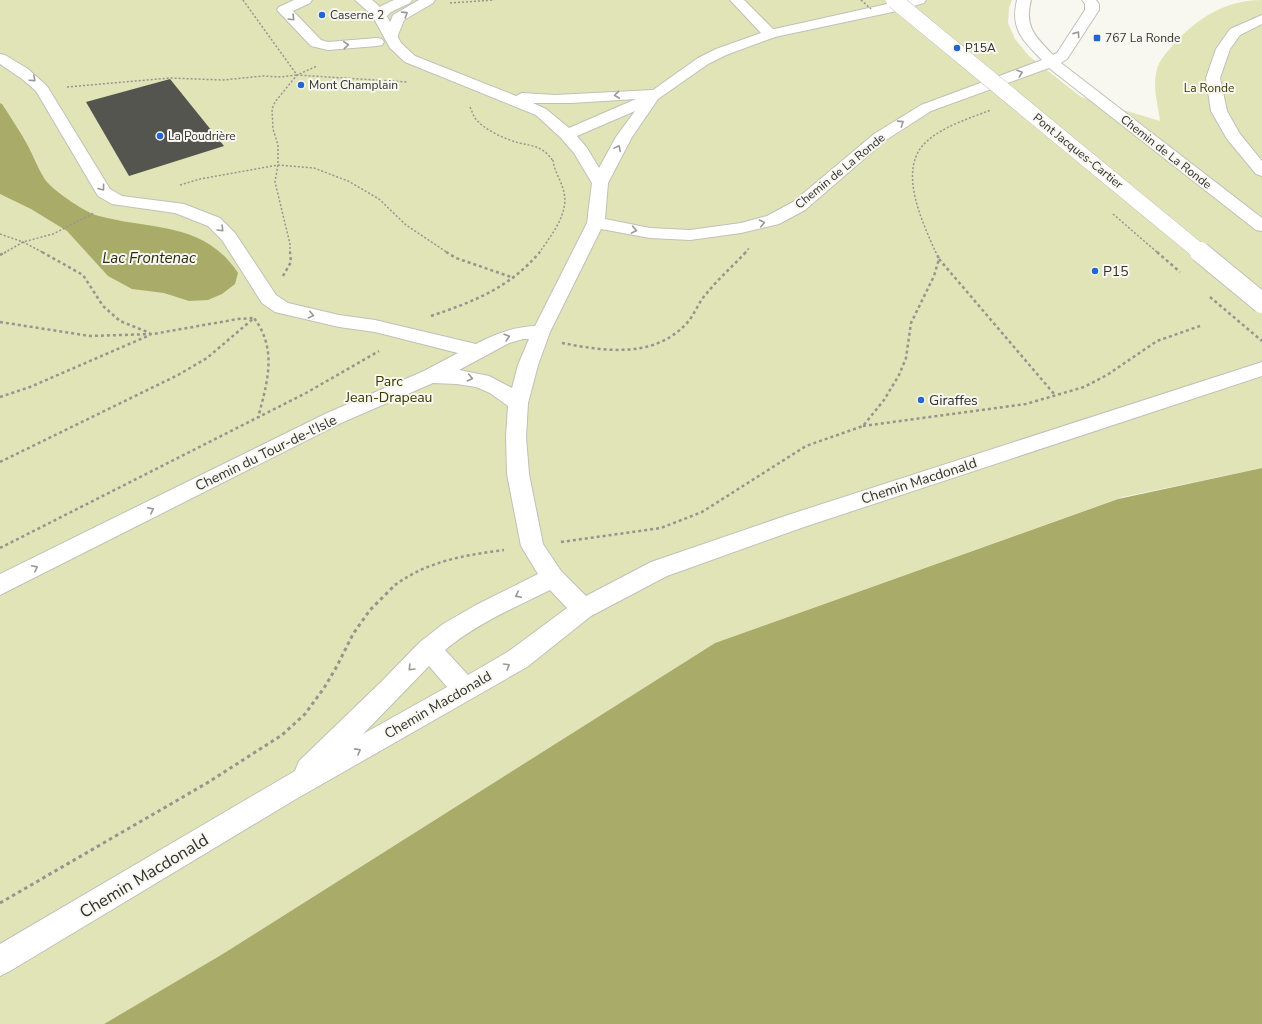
<svg xmlns="http://www.w3.org/2000/svg" width="1262" height="1024" font-family="'Nunito Sans',sans-serif">
	<style>
		.green { fill: #e1e4b7 }
		.water { fill: #a9ac68 }
		.building { fill: #54554f }
		.lines { fill: none; stroke-linecap: round; stroke-linejoin: round }
		.minor-casing { stroke: #c0c0b9; stroke-width: 2 }
		.major-casing { stroke: #c0c0b9; stroke-width: 2 }
		.path-far2 { stroke: #959590; stroke-width: 1.5; stroke-dasharray: 2 2; stroke-linecap: butt }
		.path-far1 { stroke: #959590; stroke-width: 2.5; stroke-dasharray: 3 3; stroke-linecap: butt }
		.path { stroke: #959590; stroke-width: 3; stroke-dasharray: 3.5 3.5; stroke-linecap: butt }
		.minor { fill: #fff; fill-rule: evenodd }
		.major { fill: #fff; fill-rule: evenodd }
		.major-bridge-far1-casing { stroke: #c0c0b9; stroke-width: 17; stroke-linecap: butt }
		.major-bridge-casing { stroke: #c0c0b9; stroke-width: 22; stroke-linecap: butt }
		.path-bridge-far1 { stroke: #959590; stroke-width: 1.5; stroke-dasharray: 2 2; stroke-linecap: butt }
		.path-bridge { stroke: #959590; stroke-width: 2.5; stroke-dasharray: 3 3; stroke-linecap: butt }
		.major-bridge-far1 { stroke: #fff; stroke-width: 16 }
		.major-bridge { stroke: #fff; stroke-width: 20 }
		.oneway { stroke: #989896 }
		.poi-dot { fill: #2465d1; stroke: #f8f8f1; stroke-width: 1.5 }
		.labels { text-anchor: middle; dominant-baseline: central; stroke-width: 4; stroke-linejoin: round; paint-order: stroke }
		.far-poi-label { font-size: 12px; fill: #31312e; stroke: #f8f8f1; text-anchor: start }
		.far-park-label { font-size: 12px; fill: #373700; stroke: #f8f8f1 }
		.far-street-label { font-size: 12px; fill: #31312e; stroke: #f8f8f1 }
		.poi-label { font-size: 14px; fill: #31312e; stroke: #f8f8f1; text-anchor: start }
		.park-label { font-size: 14px; fill: #373700; stroke: #f8f8f1 }
		.street-label { font-size: 14px; fill: #31312e; stroke: #f8f8f1 }
		.water-label { font-size: 15px; font-style: italic; fill: #2c2d0e; stroke: #f8f8f1 }
		.near-street-label { font-size: 17px; fill: #31312e; stroke: #f8f8f1 }
	</style>
	<rect width="100%" height="100%" fill="#f8f8f1"/>
	<path class="green" d="M 0,0 L 1012,0 L 1009,8 L 1008,23 L 1015,39 L 1029,56 L 1081,97 L 1160,121 C 1158,104 1152,87 1157,69 C 1160,59 1167,52 1174,44 C 1197,18 1226,0 1262,0 L 1262,468 L 1123,497 L 715,643 L 221,955 L 104,1024 L 0,1024 Z"/>
	<g class="water">
		<path d="M 0,103 L 2,104 C 11,118 20,131 28,146 C 33,155 41,176 48,183 C 57,193 86,213 99,216 C 150,230 204,221 238,273 L 235,284 L 222,294 L 208,300 L 189,301 L 164,293 L 132,289 L 108,276 L 67,231 L 31,209 L 0,194 Z"/>
		<path d="M 1262,468 L 1262,1024 L 104,1024 L 221,955 L 715,643 L 1118,499 Z"/>
	</g>
	<path class="building" d="M 170,79 L 224,146 L 129,176 L 86,102 Z"/>
	<g class="lines">
		<defs>
			<g id="minor">
				<path d="M 294,0 L 312,0 L 310,3 L 293,11 L 321,40 L 328,42 L 377,38 L 382,39 L 384,42 L 382,45 L 377,46 L 328,50 L 311,46 L 277,10 L 279,7 Z"/>
				<path d="M 355,0 L 372,0 L 378,5 L 388,18 L 401,43 L 415,56 L 516,96 L 522,93 L 555,95 L 653,90 L 698,58 L 716,49 L 761,33 L 730,0 L 744,0 L 775,31 L 777,34 L 775,37 L 726,55 L 708,64 L 658,99 L 632,137 L 608,183 L 605,219 L 650,228 L 690,230 L 741,223 L 767,216 L 793,202 L 874,134 L 921,105 L 1042,60 C 1023,41 1010,29 1017,0 L 1031,0 C 1024,27 1035,36 1053,55 L 1057,53 L 1085,10 L 1085,4 L 1082,0 L 1096,0 L 1099,4 L 1099,10 L 1067,59 L 1061,63 L 1262,218 L 1262,231 L 1256,230 L 1049,68 L 931,111 L 886,140 L 805,210 L 779,224 L 741,233 L 690,240 L 650,238 L 601,229 L 550,332 L 538,365 L 528,403 L 526,437 L 529,474 L 543,544 L 561,571 L 586,596 L 651,562 L 788,515 L 1262,362 L 1262,376 L 804,527 L 667,576 L 591,616 L 527,667 L 296,799 L 10,971 L 0,976 L 0,944 L 295,771 L 299,761 L 381,682 L 420,642 L 443,624 L 476,605 L 538,574 L 521,546 L 507,474 L 506,437 L 508,406 L 490,393 L 476,387 L 457,384 L 433,383 L 341,423 L 0,595 L 0,574 L 327,413 L 424,371 L 458,353 L 375,332 L 339,327 L 275,312 L 262,303 L 222,240 L 208,226 L 175,213 L 112,204 L 98,196 L 36,91 L 22,79 L 0,64 L 0,54 L 5,55 L 28,69 L 47,86 L 110,189 L 122,196 L 184,204 L 220,218 L 235,233 L 276,295 L 288,303 L 339,315 L 375,320 L 476,344 C 495,334 513,327 535,326 L 587,223 L 592,183 L 574,153 L 561,138 L 536,115 L 405,62 L 390,48 L 372,15 ZM 636,99 L 569,128 L 546,109 L 533,103 L 571,103 ZM 635,111 L 616,137 L 599,168 L 587,148 L 577,136 ZM 523,339 L 529,339 L 518,365 L 512,388 L 489,376 L 459,370 L 509,343 ZM 550,590 L 567,608 L 509,651 L 468,675 L 445,650 C 476,624 514,608 550,590 ZM 429,666 L 447,687 L 363,734 Z"/>
				<path d="M 1262,15 L 1262,24 L 1240,35 L 1230,49 L 1220,78 L 1227,111 L 1240,134 L 1262,161 L 1262,176 L 1256,174 L 1227,139 L 1211,111 L 1206,78 L 1216,49 L 1230,29 Z"/>
			</g>
			<g id="major">
				<path d="M 394,0 L 412,0 L 410,3 L 391,12 L 384,19 L 374,19 L 372,16 L 381,6 Z"/>
				<path d="M 419,0 L 435,0 L 433,3 L 404,20 L 396,40 L 391,41 L 386,40 L 384,37 L 393,15 Z"/>
				<path d="M 905,0 L 926,0 L 924,3 L 897,11 L 770,38 L 765,37 L 763,34 L 765,31 L 770,30 Z"/>
			</g>
		</defs>
		<use href="#minor" class="minor-casing"/>
		<use href="#major" class="major-casing"/>
		<g class="path-far2">
			<path d="M 243,0 L 297,75 L 407,82"/>
			<path d="M 450,3 L 494,0"/>
			<path d="M 67,87 L 170,78 L 223,80 L 263,76 L 281,77 L 297,75"/>
			<path d="M 470,107 C 472,111 473,115 475,118 C 484,130 505,139 519,143 C 534,146 544,147 553,161"/>
			<path d="M 180,185 L 200,179 L 278,165 L 314,168 L 348,181 L 379,199 L 406,225 L 448,253"/>
			<path d="M 0,234 L 23,242 L 44,253"/>
			<path d="M 4,253 L 23,242 L 53,234 L 94,213"/>
			<path d="M 290,253 L 290,244 L 275,182 L 278,165 L 278,145 L 273,129 L 272,109 L 275,102 L 297,75 L 317,66"/>
			<path d="M 539,253 C 550,237 569,214 564,193 C 562,181 554,172 553,160"/>
			<path d="M 745,253 L 749,248"/>
			<path d="M 936,253 C 923,223 897,171 925,143 C 941,127 970,118 991,110"/>
		</g>
		<g class="path-far1">
			<path d="M 42,252 L 83,275 L 103,306 L 120,321 L 150,333"/>
			<path d="M 446,252 L 456,258 L 514,278"/>
			<path d="M 0,255 L 6,252"/>
			<path d="M 939,259 L 1055,395"/>
			<path d="M 283,276 L 291,262 L 290,252"/>
			<path d="M 431,316 C 475,301 509,288 540,252"/>
			<path d="M 0,322 L 90,336 L 153,334 L 238,319 L 254,318"/>
			<path d="M 562,343 C 604,351 653,359 686,324 C 694,316 698,303 706,294 C 718,279 733,266 746,252"/>
			<path d="M 0,397 L 30,387 L 150,335"/>
			<path d="M 863,426 L 1026,404 L 1084,387 L 1107,375 L 1157,341 L 1200,326"/>
			<path d="M 0,462 L 178,375 L 207,358 L 254,318 C 278,350 267,383 258,418"/>
			<path d="M 561,542 L 661,528 L 702,512 L 806,446 L 863,426 L 884,400 L 899,375 L 906,358 L 911,323 L 934,276 L 939,259 L 936,252"/>
			<path d="M 0,548 L 306,393 L 379,351"/>
			<path d="M 395,585 C 428,561 465,555 504,550"/>
		</g>
		<path class="path" d="M 0,903 L 207,783 L 282,735 L 305,714 L 324,688 L 337,666 L 353,634 L 370,610 L 396,584"/>
		<use href="#minor" class="minor"/>
		<use href="#major" class="major"/>
		<defs>
			<path id="major-bridge-far1" d="M 894,0 L 1201,253"/>
			<path id="major-bridge" d="M 1200,252 L 1262,303"/>
		</defs>
		<use href="#major-bridge-far1" class="major-bridge-far1-casing"/>
		<use href="#major-bridge" class="major-bridge-casing"/>
		<g class="path-bridge-far1">
			<path d="M 861,0 L 871,9"/>
			<path d="M 1113,214 L 1158,253"/>
		</g>
		<g class="path-bridge">
			<path d="M 1157,252 L 1180,272"/>
			<path d="M 1210,297 L 1262,341"/>
		</g>
		<use href="#major-bridge-far1" class="major-bridge-far1"/>
		<use href="#major-bridge" class="major-bridge"/>
	</g>
	<defs><path id="oneway-chevron" d="M-2-3.5L2.5 0L-2 3.5" fill="none" stroke-width="1.6" stroke-linecap="round" stroke-linejoin="round"/></defs>
	<g class="oneway">
		<use href="#oneway-chevron" transform="translate(405 14) rotate(-33)"/>
		<use href="#oneway-chevron" transform="translate(292 18) rotate(46)"/>
		<use href="#oneway-chevron" transform="translate(1077 34) rotate(-55)"/>
		<use href="#oneway-chevron" transform="translate(346 45) rotate(-5)"/>
		<use href="#oneway-chevron" transform="translate(1020 73) rotate(-19)"/>
		<use href="#oneway-chevron" transform="translate(33 79) rotate(42)"/>
		<use href="#oneway-chevron" transform="translate(617 95) rotate(174)"/>
		<use href="#oneway-chevron" transform="translate(901 123) rotate(-33)"/>
		<use href="#oneway-chevron" transform="translate(618 148) rotate(-62)"/>
		<use href="#oneway-chevron" transform="translate(102 188) rotate(53)"/>
		<use href="#oneway-chevron" transform="translate(762 223) rotate(-13)"/>
		<use href="#oneway-chevron" transform="translate(221 229) rotate(46)"/>
		<use href="#oneway-chevron" transform="translate(634 230) rotate(10)"/>
		<use href="#oneway-chevron" transform="translate(311 315) rotate(13)"/>
		<use href="#oneway-chevron" transform="translate(507 337) rotate(-17)"/>
		<use href="#oneway-chevron" transform="translate(470 378) rotate(12)"/>
		<use href="#oneway-chevron" transform="translate(151 510) rotate(-27)"/>
		<use href="#oneway-chevron" transform="translate(35 568) rotate(-27)"/>
		<use href="#oneway-chevron" transform="translate(518 595) rotate(154)"/>
		<use href="#oneway-chevron" transform="translate(507 666) rotate(-31)"/>
		<use href="#oneway-chevron" transform="translate(411 668) rotate(134)"/>
		<use href="#oneway-chevron" transform="translate(358 751) rotate(-29)"/>
	</g>
	<g class="poi-dot">
		<circle cx="322" cy="15" r="4"/>
		<rect x="1093" y="34" width="8" height="8" rx="2"/>
		<circle cx="957" cy="48" r="4"/>
		<circle cx="301" cy="85" r="4"/>
		<circle cx="160" cy="136" r="4"/>
		<circle cx="1095" cy="271" r="4"/>
		<circle cx="921" cy="400" r="4"/>
	</g>
	<g class="labels">
		<g class="far-poi-label">
			<text x="330" y="15">Caserne 2</text>
			<text x="1105" y="38">767 La Ronde</text>
			<text x="965" y="48">P15A</text>
			<text x="309" y="85">Mont Champlain</text>
			<text x="168" y="136">La Poudrière</text>
		</g>
		<g class="far-park-label">
			<text x="1209" y="88">La Ronde</text>
		</g>
		<g class="far-street-label">
			<text transform="translate(1078 151) rotate(39)">Pont Jacques-Cartier</text>
			<text transform="translate(1166 152) rotate(38)">Chemin de La Ronde</text>
			<text transform="translate(840 171) rotate(-39)">Chemin de La Ronde</text>
		</g>
		<g class="poi-label">
			<text x="1103" y="271">P15</text>
			<text x="929" y="400">Giraffes</text>
		</g>
		<g class="park-label">
			<text x="389" y="381">Parc<tspan x="389" dy="16">Jean-Drapeau</tspan></text>
		</g>
		<g class="street-label">
			<text transform="translate(266 453) rotate(-26)">Chemin du Tour-de-l'Isle</text>
			<text transform="translate(919 481) rotate(-18)">Chemin Macdonald</text>
			<text transform="translate(438 705) rotate(-30)">Chemin Macdonald</text>
		</g>
		<g class="water-label">
			<text x="149" y="258">Lac Frontenac</text>
		</g>
		<g class="near-street-label">
			<text transform="translate(144 876) rotate(-31)">Chemin Macdonald</text>
		</g>
	</g>
</svg>
